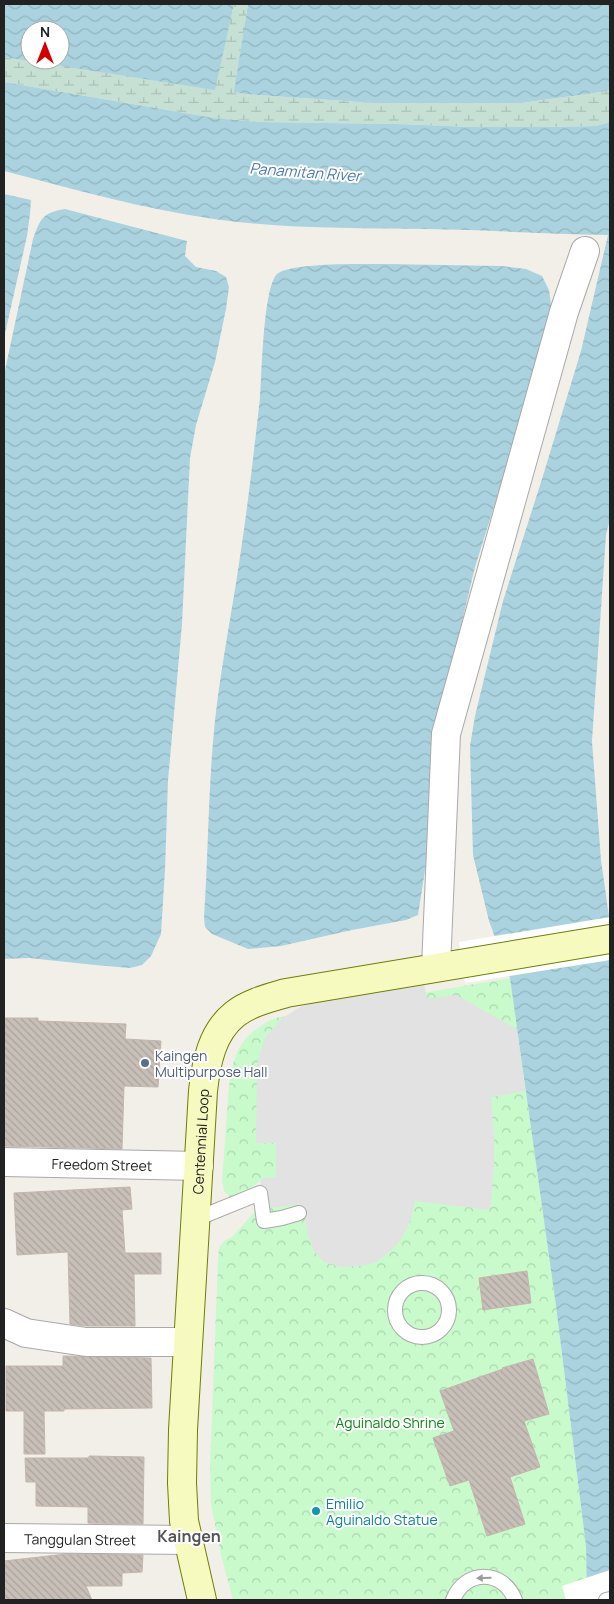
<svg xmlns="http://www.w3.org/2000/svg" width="614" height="1604" font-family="Manrope,sans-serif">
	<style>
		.wetland { fill: url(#wetland-marsh) }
		.park { fill: url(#park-crowns) }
		.parking { fill: #e2e2e2 }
		.water { fill: url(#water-waves); fill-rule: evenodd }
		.pier { fill: #fff }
		.building { fill: url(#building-back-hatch); stroke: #c4b6ab }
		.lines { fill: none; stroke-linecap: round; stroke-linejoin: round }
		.lane-casing { stroke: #a9a9a9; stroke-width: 16 }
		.street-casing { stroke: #a9a9a9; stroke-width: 30 }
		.secondary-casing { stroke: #707d05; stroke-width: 30 }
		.lane { stroke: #fff; stroke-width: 14 }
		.street { stroke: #fff; stroke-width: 28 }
		.secondary { stroke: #f7fabf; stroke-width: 28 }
		.oneway { fill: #9c9c9c }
		.service-dot { fill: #5c6f8a; stroke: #fff; stroke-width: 2 }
		.culture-dot { fill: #0f9aa8; stroke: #fff; stroke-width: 2 }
		.labels { text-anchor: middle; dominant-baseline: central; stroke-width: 4; stroke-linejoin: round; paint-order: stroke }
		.service-label { font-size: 14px; fill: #4e5e75; stroke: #fff; text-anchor: start }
		.street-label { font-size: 14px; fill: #222; stroke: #fff }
		.park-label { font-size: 14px; fill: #0c8416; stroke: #fff }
		.culture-label { font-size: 14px; fill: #0d838f; stroke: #fff; text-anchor: start }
		.water-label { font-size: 15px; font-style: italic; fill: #4a7aab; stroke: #fff }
		.quarter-label { font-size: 16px; font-weight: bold; fill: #555; stroke: #fff }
	</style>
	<defs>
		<pattern id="wetland-marsh" width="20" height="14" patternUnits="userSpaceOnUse" patternTransform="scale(1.25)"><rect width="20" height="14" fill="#c6e0d4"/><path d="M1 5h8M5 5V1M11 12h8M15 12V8" fill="none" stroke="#aac0b6"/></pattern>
		<pattern id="park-crowns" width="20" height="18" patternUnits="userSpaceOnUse" patternTransform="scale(1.25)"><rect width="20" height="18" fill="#c8facc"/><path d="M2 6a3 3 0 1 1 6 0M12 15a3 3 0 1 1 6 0" fill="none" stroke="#acd6af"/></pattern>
		<pattern id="water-waves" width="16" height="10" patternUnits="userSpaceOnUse" patternTransform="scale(1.25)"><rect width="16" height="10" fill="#aad3df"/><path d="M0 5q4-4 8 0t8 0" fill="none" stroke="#92b5bf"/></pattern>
		<pattern id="building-back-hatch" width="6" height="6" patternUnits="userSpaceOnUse" patternTransform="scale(1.25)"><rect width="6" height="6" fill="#c7bfb8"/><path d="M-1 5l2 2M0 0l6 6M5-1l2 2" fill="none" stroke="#aba49e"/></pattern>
	</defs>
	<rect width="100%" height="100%" fill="#f2efe9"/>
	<path class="wetland" d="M 234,4 L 248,4 L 235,92 L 245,94 L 374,103 L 521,103 L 608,91 L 610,89 L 610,122 L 596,126 L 545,127 L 473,127 L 397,124 L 259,122 L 214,118 L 4,82 L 4,57 L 214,89 Z"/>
	<path class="park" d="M 510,978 L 556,1306 L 586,1546 L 587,1600 L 233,1600 L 222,1559 L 211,1504 L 210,1465 L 218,1260 L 219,1248 L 224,1241 L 232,1237 L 259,1207 L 261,1180 L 235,1202 L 224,1191 L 222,1180 C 224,1158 225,1136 227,1114 C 230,1070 230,1037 276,1018 Z"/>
	<path class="parking" d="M 424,984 L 427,999 L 456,995 L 517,1029 L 525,1091 L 491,1097 L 494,1136 L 494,1168 L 490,1210 L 415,1201 L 410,1222 L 402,1237 L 394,1248 L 377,1262 L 360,1266 L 341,1267 L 324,1262 L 314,1251 L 307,1232 L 305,1215 L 301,1207 L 294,1205 L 270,1208 L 259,1207 L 261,1179 L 276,1177 L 276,1143 L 256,1143 L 257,1064 L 265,1038 L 281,1019 L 300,1007 L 325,1000 Z"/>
	<g class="water">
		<path d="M 4,4 L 234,4 L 215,90 L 4,57 ZM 30,30 L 60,30 L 60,60 L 30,60 Z"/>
		<path d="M 248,4 L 610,4 L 610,89 L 608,91 L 521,103 L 374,103 L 245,94 L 234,92 Z"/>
		<path d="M 4,82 L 214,118 L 259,122 L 397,124 L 473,127 L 545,127 L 596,126 L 610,122 L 610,519 L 606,535 L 592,741 L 601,860 L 610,924 L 610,1600 L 587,1600 L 586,1546 L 556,1306 L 510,978 L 489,921 L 473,855 L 470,746 L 475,716 L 503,601 L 542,479 L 581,351 L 608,235 C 547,234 487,230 426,229 C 356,228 284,229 214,219 C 143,209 73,189 4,171 Z"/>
		<path d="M 4,194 L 31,200 L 30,214 L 27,236 L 4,338 Z"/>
		<path d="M 65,209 L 187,241 L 185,256 L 196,267 L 216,271 L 226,277 L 229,287 L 226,309 L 215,362 L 196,425 L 190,458 L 182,624 L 168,781 L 165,870 L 161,934 L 151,956 L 142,965 L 130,968 L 95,965 L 29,958 L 4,959 L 4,375 L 33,239 C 41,218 42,213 65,209 Z"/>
		<path d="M 386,264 L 502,266 L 526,269 L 542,276 L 549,290 L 552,311 L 541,358 L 475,567 L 452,664 L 429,845 L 418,915 L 406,920 L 352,930 L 281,946 L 248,949 L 212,934 L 205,927 L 204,918 C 208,859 208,800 213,742 C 218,680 231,619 240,557 C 248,504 254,451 260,398 C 262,374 263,288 277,274 C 291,262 366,264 386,264 Z"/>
	</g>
	<g class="pier">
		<path d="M 610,917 L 610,960 L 465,983 L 459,942 Z"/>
		<path d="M 610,1570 L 610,1600 L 566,1600 L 562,1586 Z"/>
	</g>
	<g class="building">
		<path d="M 4,1018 L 38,1018 L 38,1021 L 126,1024 L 125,1039 L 161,1041 L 158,1087 L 124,1086 L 122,1149 L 4,1146 Z"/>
		<path d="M 130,1187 L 132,1209 L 122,1210 L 125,1253 L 161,1253 L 161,1274 L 134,1274 L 135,1326 L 87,1326 L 70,1324 L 68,1252 L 17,1255 L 14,1193 Z"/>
		<path d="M 527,1271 L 531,1303 L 483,1310 L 479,1278 Z"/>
		<path d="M 63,1356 L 151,1358 L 152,1408 L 64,1409 L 64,1411 L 44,1411 L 45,1454 L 24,1454 L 24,1411 L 6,1411 L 6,1366 L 63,1366 Z"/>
		<path d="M 533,1359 L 549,1414 L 524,1421 L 540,1467 L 510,1477 L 525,1524 L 487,1536 L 469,1480 L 450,1486 L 433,1438 L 454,1431 L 440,1391 L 503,1369 L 502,1368 Z"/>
		<path d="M 89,1456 L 144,1457 L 143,1524 L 88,1523 L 88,1507 L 36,1506 L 36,1482 L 26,1482 L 25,1458 L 89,1458 Z"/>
		<path d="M 66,1554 L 143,1555 L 142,1572 L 122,1573 L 122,1586 L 86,1586 L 92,1600 L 4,1600 L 4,1561 Z"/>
	</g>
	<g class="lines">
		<defs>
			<g id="lane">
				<path d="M 196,1219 L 260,1193 L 264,1221 L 282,1218 L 299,1213"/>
				<circle cx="422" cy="1310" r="27"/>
				<path d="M 453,1600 C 465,1569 503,1569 515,1600"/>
				<path d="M 606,1600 L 610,1599"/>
			</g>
			<g id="street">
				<path d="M 436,967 L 446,734 L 564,312 L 585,251"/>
				<path id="s1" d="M 4,1162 L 199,1166"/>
				<path d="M 4,1323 L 26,1333 L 86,1342 L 188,1342"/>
				<path id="s2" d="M 4,1538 L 188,1540"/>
			</g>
			<g id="secondary">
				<path id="s3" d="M 202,1600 L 184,1521 L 182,1483 L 183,1430 L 203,1091 C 206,1063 212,1032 235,1014 C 249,1003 269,998 286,993 L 610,939"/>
			</g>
		</defs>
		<use href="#lane" class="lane-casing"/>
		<use href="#street" class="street-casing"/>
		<use href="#secondary" class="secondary-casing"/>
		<use href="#lane" class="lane"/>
		<use href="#street" class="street"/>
		<use href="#secondary" class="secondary"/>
	</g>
	<defs><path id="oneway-solid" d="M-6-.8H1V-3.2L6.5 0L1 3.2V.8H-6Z" transform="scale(1.25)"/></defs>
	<use class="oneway" href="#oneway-solid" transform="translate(484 1578) rotate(178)"/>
	<circle class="service-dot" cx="145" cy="1063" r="5"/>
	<circle class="culture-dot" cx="316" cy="1511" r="5"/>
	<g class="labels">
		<g class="service-label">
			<text x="155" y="1055">Kaingen<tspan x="155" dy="16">Multipurpose Hall</tspan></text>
		</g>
		<g class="street-label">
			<text stroke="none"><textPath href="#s3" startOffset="461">Centennial Loop</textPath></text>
			<text stroke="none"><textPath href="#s1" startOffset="98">Freedom Street</textPath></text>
			<text stroke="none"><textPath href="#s2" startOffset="76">Tanggulan Street</textPath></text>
		</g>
		<g class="park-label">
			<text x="390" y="1422">Aguinaldo Shrine</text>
		</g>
		<g class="culture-label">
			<text x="326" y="1503">Emilio<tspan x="326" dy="16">Aguinaldo Statue</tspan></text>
		</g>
		<g class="water-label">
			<text transform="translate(305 172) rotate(4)">Panamitan River</text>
		</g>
		<g class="quarter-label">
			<text x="189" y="1536">Kaingen</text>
		</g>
	</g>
	<rect width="614" height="1604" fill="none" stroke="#222222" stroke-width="10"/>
	<g transform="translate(45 45)"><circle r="24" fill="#ffffff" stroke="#a7a7a7"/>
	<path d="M0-4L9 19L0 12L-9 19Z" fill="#d40000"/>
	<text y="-8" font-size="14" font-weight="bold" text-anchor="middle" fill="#222222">N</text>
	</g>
</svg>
